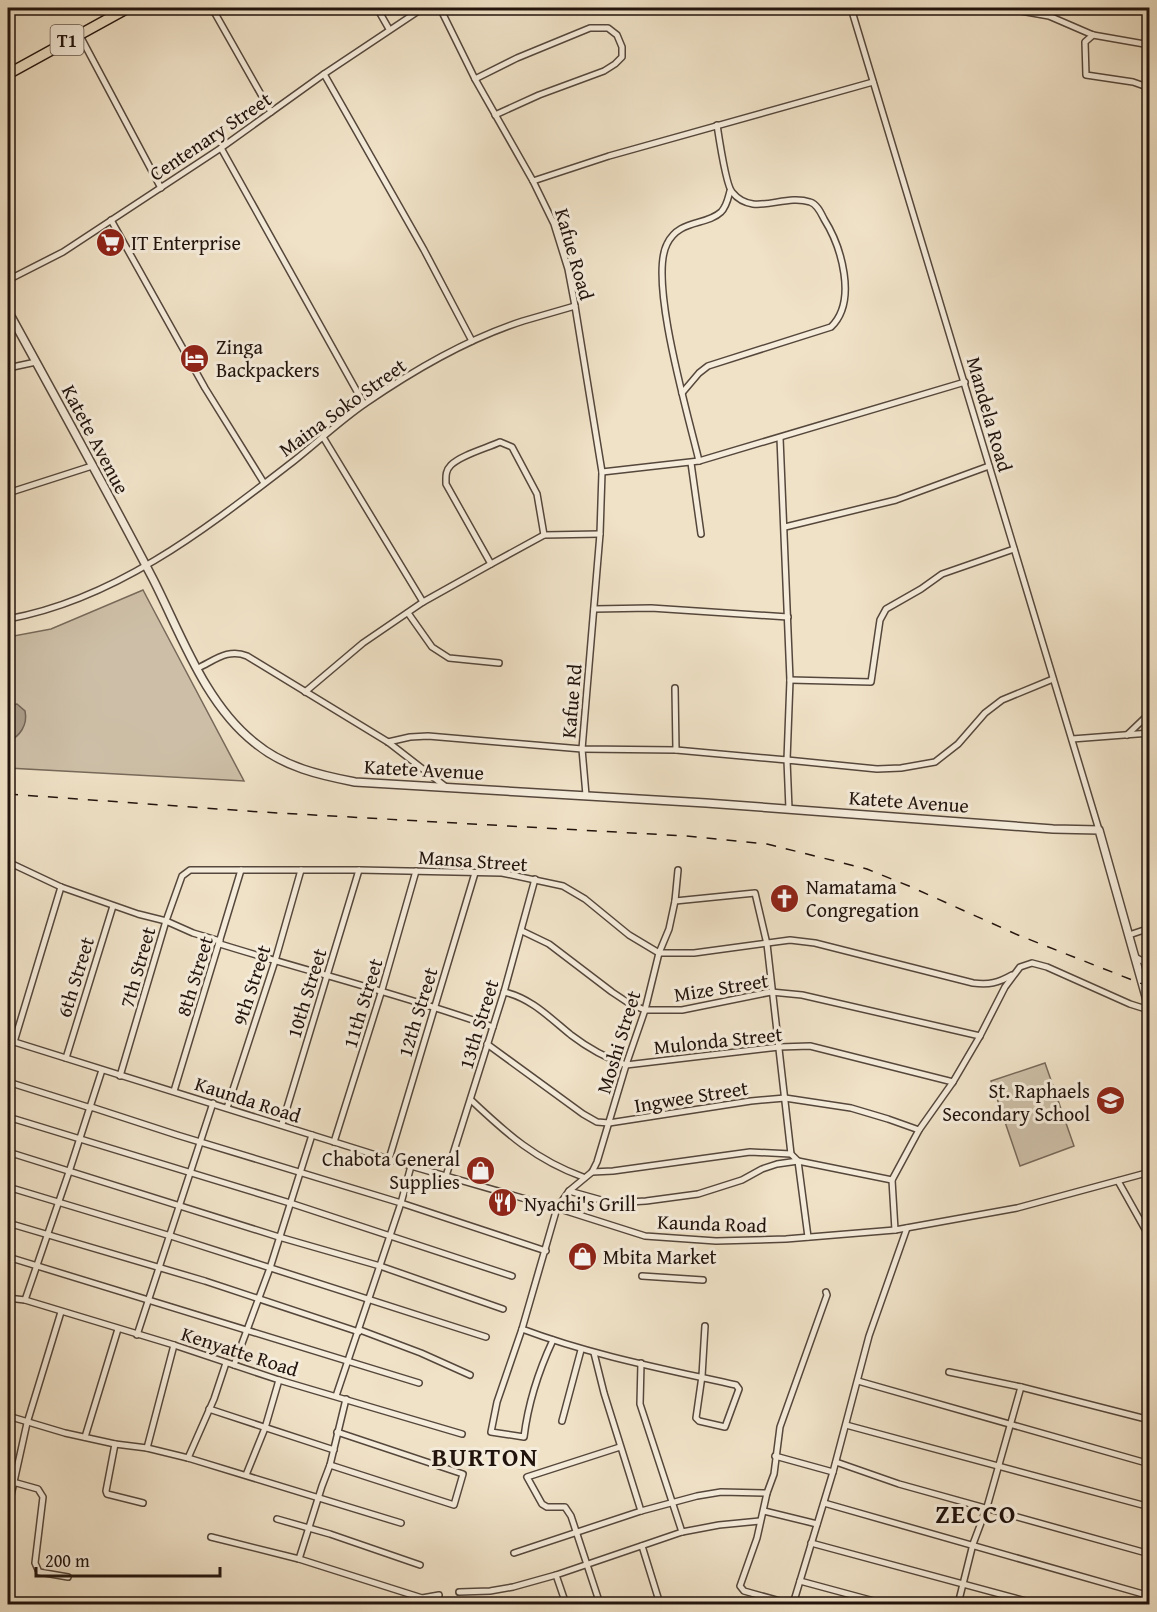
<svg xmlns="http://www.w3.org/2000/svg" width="1157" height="1612" font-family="'Gentium Book Plus',serif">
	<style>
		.green { fill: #cdbfa7; stroke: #77695a; stroke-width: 1.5 }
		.water { fill: #aa9c88; stroke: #736557; stroke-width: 1.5 }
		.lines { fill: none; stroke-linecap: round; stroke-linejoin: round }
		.minor-casing { stroke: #55473c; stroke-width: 8 }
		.tertiary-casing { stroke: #55473c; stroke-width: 10 }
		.trunk-casing { stroke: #21130d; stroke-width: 12 }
		.minor { stroke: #f5ecdb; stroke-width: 5 }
		.tertiary { stroke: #f5ecdb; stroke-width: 7 }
		.trunk { stroke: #f0e2c7; stroke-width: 9 }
		.rail { stroke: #21130d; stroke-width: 1.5; stroke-dasharray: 10 10; stroke-linecap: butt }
		.labels { text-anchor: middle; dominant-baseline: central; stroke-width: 6; stroke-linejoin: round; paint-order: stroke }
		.shield { fill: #f5ecdb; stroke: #61544b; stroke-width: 1.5 }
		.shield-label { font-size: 18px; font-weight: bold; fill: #21130d }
		.street-label { font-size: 20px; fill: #21130d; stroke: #f5ecdb }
		.poi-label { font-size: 20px; fill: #21130d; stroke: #f5ecdb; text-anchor: start }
		.district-label { font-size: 26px; font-weight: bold; letter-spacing: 1.5px; fill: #21130d; stroke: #f5ecdb }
	</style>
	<rect width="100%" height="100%" fill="#f0e2c7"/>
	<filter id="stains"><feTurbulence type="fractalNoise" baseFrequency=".00333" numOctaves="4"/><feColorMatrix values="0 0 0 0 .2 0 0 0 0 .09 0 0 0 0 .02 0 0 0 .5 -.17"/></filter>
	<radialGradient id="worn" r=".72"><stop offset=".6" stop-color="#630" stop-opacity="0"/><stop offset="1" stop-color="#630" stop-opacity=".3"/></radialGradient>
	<g class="green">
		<path d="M 143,590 L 244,781 L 8,768 L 8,637 L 51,629 Z"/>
		<path d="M 1045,1063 L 1074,1146 L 1020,1166 L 991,1081 Z"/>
	</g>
	<path class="water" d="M 17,704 L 25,711 C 28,725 20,736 8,742 L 8,710 L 12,705 Z"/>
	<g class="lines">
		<defs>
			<g id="minor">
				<path d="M 212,8 L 271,112"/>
				<path d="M 377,8 L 389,29"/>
				<path d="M 440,8 L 475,79 L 533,181 L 554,224 L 568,269 L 575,306 L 602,472 L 600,534 L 582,749 L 586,795"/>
				<path d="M 851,8 L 1099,830"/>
				<path d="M 1003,8 L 1049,16 L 1093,35 L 1150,45"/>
				<path d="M 1144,8 L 1150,19"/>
				<path d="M 79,34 L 161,188"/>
				<path d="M 1093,35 L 1085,42 L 1086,75 L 1133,82 L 1150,88"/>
				<path d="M 8,58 L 14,70"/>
				<path d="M 324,74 L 424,250 L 472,341"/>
				<path d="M 475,79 L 517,58 L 590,28 L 608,28 L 617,35 L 622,47 L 622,57 L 615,64 L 604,71 L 539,95 L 495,115"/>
				<path d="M 221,148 L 364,404"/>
				<path d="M 533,181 L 609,156 L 873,82"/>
				<path d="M 111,220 L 205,388 L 264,483"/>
				<path d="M 8,280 L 63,252 L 221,148 L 324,74 L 423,8"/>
				<path d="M 8,368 L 36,362"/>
				<path d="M 682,393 L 699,373 L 708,366 L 831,327 C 858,301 841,246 824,219 C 821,213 817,204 810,202 C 783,193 753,218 732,192 C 726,185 719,138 717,125"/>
				<path d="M 323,437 L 423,602"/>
				<path d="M 699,461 C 689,418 648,280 667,244 C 679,219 706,226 721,212 C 727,206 728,198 730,191"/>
				<path d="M 691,463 L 701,534"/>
				<path d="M 602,472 L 699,461 L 965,382"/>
				<path d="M 8,493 L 92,466"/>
				<path d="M 785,527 L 896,500 L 989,466"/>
				<path d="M 491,564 L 446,484 C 446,477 445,471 451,465 C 461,455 487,448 500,442 L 512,447 L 537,494 L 544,535"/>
				<path d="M 594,609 L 651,608 L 788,617"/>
				<path d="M 408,613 L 432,647 L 449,658 L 499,663"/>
				<path d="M 8,619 C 118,599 208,527 295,460 C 319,441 341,420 366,403 C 414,370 467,339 523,321 C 540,316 558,311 575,306"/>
				<path d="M 198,668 C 215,660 229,648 247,656 L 388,742 L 446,787"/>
				<path d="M 790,680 L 871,682 L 880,620 L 886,609 L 921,589 L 942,574 L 1014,549"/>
				<path d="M 675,688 L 676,750"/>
				<path d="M 305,692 L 363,643 L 423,602 L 491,564 L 544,535 L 600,534"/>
				<path d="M 1127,735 L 1150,713"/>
				<path d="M 1072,739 L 1150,733"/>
				<path d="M 388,742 L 410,737 L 428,736 L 582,749 L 676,750 L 787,760 L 790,680 L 780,438"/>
				<path d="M 789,809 L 787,760 L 877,769 L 901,768 L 935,762 L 958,744 L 985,713 L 1002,700 L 1053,679"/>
				<path d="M 8,862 L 61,887 L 138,914 L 166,921 L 193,933 L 220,941"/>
				<path d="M 678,870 L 675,901 L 669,929 L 659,953 L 645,1010 L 626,1065 L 597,1162 L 592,1172 L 569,1191 L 557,1208 L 522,1329 C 591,1355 664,1369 736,1385 L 739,1389 L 725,1427 L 699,1421 L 696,1418 L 702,1376 L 705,1326"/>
				<path d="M 675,901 L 755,893 L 767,944 L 791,1154 L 798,1161 L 808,1237"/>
				<path d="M 522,931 L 549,944 L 612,992 L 630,1004 L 645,1010 L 682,1010 L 771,992 L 802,995 L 980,1036"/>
				<path d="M 1129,935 L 1150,928"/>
				<path d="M 220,944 C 310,972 403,995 493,1027"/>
				<path d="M 1135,957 L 1150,965"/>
				<path d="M 504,992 C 531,998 550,1018 571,1035 C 588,1048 606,1058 626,1065 L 779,1047 L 810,1046 L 953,1082"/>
				<path d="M 8,1040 L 411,1166 L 557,1208 L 645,1236 L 716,1241 L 786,1239 L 895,1230 L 1017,1208 L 1150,1172"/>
				<path d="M 14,1042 L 61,887"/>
				<path d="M 487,1044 L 583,1114 L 597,1122 L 609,1123 L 751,1101 L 785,1098 L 851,1108 L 888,1119 L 919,1130"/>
				<path d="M 66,1058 L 113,906"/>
				<path d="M 120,1076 L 166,921 L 182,876 L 190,870 L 359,870 L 502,873 L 563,886 L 585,899 L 629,935 L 659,953 L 694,953 L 790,940 L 815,943 L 973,983 C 989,985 998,983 1012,975"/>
				<path d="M 8,1082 L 91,1108"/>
				<path d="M 174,1091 L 241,870"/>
				<path d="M 471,1100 C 507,1134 536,1160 583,1177"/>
				<path d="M 91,1107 L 177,1135 L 401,1203 L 546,1251"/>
				<path d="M 227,1108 L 275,961 L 301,870"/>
				<path d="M 8,1117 L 290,1203 L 512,1276"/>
				<path d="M 282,1124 L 359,870"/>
				<path d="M 334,1142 L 381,993 L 416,871"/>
				<path d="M 8,1152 L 279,1237 L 380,1266 L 503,1309"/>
				<path d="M 389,1159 L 475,873"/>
				<path d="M 592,1172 L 613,1171 L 750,1152 L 791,1154"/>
				<path d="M 446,1176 L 504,992 L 535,879"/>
				<path d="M 1118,1181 L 1150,1238"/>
				<path d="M 8,1187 L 174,1237 L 486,1337"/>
				<path d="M 569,1191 L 612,1203 L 646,1201 L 698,1194 L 742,1180 L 762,1169 L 777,1164 L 798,1161 L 892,1180"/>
				<path d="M 8,1223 L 205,1281 L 359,1332"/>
				<path d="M 895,1230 L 892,1180 L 919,1130 L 953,1082 L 980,1036 L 1005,987 L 1020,967 L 1032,963 L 1047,967 L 1130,1004 L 1149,1010"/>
				<path d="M 8,1257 L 419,1383"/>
				<path d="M 642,1276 L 703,1280"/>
				<path d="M 8,1298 L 25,1300 L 174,1345 L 279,1380 L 462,1434"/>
				<path d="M 25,1300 L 69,1172 L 102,1070"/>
				<path d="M 522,1329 L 497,1402 L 491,1432 L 524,1437 C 528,1404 539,1370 553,1340"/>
				<path d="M 360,1330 L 421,1353 L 470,1375"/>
				<path d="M 137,1335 L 213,1103"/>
				<path d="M 594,1353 L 604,1393 L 641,1511"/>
				<path d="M 641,1363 L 640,1404 L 682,1532"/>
				<path d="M 234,1365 L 270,1268 L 312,1135"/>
				<path d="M 949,1372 L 1021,1387 L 1150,1420"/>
				<path d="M 858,1381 L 1150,1464"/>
				<path d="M 336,1396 L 401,1203 L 411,1166"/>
				<path d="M 209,1409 L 334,1450"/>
				<path d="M 8,1416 L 65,1433 L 115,1444 L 147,1448 L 188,1458 L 401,1523"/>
				<path d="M 562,1421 L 581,1350"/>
				<path d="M 846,1425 L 1150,1507"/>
				<path d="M 85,1437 L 118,1329"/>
				<path d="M 115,1444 L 106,1491 L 107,1494 L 143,1503"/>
				<path d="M 147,1448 L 174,1345"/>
				<path d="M 775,1456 L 833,1472"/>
				<path d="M 188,1458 L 214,1399 L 226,1363"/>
				<path d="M 836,1462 L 899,1484 L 1150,1554"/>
				<path d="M 330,1465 L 454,1505 L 463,1474 L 337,1432"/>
				<path d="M 246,1475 L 265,1428 L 279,1380"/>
				<path d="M 13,1482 L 38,1489 L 43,1497 L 35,1563 L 39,1572 L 68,1577"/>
				<path d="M 824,1503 L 1150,1596"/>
				<path d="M 8,1509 L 27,1423 L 61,1312"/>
				<path d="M 764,1511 L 817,1524"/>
				<path d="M 277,1519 L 330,1534 L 420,1565"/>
				<path d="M 211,1537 L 299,1559 L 422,1598 L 439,1595"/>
				<path d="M 811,1543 L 1037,1604"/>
				<path d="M 642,1546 L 660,1604"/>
				<path d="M 514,1553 L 641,1511 L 697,1496 L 721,1492 L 767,1493"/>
				<path d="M 299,1559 L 322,1486 L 330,1465 L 346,1399"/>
				<path d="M 556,1575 L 566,1604"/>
				<path d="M 800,1581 L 885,1604"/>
				<path d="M 459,1592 L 490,1591 L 513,1587 L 556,1575 L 682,1532 L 719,1525 L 760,1521"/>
				<path d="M 600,1604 L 571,1516 L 565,1507 L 547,1507 L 542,1504 L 527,1477 L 620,1447"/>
				<path d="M 791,1604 L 744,1591 L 740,1586 L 757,1538 L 767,1493 L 774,1474 L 780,1427 L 827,1295 L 826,1292"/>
				<path d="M 793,1604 L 833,1472 L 869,1336 L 907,1228"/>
				<path d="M 958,1604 L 973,1544 L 987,1507 L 1021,1387"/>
			</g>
			<path id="tertiary" d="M 8,311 C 57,400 106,489 153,579 C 181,634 205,704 255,743 C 284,767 319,775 355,782 L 706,803 L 1053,829 L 1099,830 L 1150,1011"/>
			<path id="trunk" d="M 8,74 L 128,8"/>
		</defs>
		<use href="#minor" class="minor-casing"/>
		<use href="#tertiary" class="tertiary-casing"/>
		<use href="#trunk" class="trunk-casing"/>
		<use href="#minor" class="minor"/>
		<use href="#tertiary" class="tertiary"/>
		<use href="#trunk" class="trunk"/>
		<path class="rail" d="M 8,794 L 261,812 L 686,836 L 767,844 L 867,869 L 909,886 L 1018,935 L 1150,987"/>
	</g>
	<defs>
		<symbol id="supermarket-disc" viewBox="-11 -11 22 22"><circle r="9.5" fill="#8f2418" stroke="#f5ecdb"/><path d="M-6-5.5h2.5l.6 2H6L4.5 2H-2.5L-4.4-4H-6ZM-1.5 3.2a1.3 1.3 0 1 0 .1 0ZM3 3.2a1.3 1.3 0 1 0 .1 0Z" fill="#fff"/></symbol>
		<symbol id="hotel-disc" viewBox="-11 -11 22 22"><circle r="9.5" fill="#8f2418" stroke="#f5ecdb"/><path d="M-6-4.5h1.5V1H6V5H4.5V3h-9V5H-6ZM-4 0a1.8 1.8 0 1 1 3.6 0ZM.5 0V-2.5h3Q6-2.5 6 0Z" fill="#fff"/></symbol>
		<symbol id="church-disc" viewBox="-11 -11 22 22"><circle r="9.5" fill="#8f2418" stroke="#f5ecdb"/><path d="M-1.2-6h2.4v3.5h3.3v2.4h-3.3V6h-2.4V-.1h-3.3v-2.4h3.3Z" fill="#fff"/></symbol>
		<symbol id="school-disc" viewBox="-11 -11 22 22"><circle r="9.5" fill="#8f2418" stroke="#f5ecdb"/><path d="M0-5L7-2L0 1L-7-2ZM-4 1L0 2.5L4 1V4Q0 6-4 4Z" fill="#fff"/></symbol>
		<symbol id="shop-disc" viewBox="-11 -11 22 22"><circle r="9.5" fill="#8f2418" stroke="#f5ecdb"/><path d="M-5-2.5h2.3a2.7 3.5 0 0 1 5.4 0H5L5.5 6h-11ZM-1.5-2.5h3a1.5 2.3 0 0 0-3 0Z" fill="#fff"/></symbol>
		<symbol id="restaurant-disc" viewBox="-11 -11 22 22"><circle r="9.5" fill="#8f2418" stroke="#f5ecdb"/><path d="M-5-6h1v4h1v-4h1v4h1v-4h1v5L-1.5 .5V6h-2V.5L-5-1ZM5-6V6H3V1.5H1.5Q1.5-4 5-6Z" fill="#fff"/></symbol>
	</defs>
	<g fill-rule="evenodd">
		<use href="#supermarket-disc" x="94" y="226" width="33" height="33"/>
		<use href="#hotel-disc" x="178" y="342" width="33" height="33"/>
		<use href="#church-disc" x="768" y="882" width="33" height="33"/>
		<use href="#school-disc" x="1094" y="1084" width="33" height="33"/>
		<use href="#shop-disc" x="464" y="1154" width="33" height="33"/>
		<use href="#restaurant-disc" x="486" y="1186" width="33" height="33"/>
		<use href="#shop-disc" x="566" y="1240" width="33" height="33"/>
	</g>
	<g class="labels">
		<rect class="shield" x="50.5" y="25" width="33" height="30" rx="4.5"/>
		<g class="shield-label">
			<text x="67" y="40">T1</text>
		</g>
		<g class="street-label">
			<text transform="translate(210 136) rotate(-34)">Centenary Street</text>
			<text transform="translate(575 254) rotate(74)">Kafue Road</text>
			<text transform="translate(342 407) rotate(-36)">Maina Soko Street</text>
			<text transform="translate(990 414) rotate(74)">Mandela Road</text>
			<text transform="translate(96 439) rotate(62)">Katete Avenue</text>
			<text transform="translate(571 701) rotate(-85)">Kafue Rd</text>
			<text transform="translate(424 769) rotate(3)">Katete Avenue</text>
			<text transform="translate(909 801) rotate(4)">Katete Avenue</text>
			<text transform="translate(473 860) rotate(4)">Mansa Street</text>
			<text transform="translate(137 967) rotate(-74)">7th Street</text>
			<text transform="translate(194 976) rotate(-73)">8th Street</text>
			<text transform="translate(75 977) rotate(-73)">6th Street</text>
			<text transform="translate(251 985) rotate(-72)">9th Street</text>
			<text transform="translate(721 987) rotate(-9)">Mize Street</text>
			<text transform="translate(306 993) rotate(-73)">10th Street</text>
			<text transform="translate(362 1003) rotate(-73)">11th Street</text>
			<text transform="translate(417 1012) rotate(-73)">12th Street</text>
			<text transform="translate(478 1024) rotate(-73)">13th Street</text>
			<text transform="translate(718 1040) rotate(-6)">Mulonda Street</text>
			<text transform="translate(618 1042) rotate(-73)">Moshi Street</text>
			<text transform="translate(691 1096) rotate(-9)">Ingwee Street</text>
			<text transform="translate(248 1099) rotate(18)">Kaunda Road</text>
			<text transform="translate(712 1223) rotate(2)">Kaunda Road</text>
			<text transform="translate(240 1351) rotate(18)">Kenyatte Road</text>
		</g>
		<g class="poi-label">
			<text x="131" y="242">IT Enterprise</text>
			<text x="216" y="346">Zinga<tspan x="216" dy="23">Backpackers</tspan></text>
			<text x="806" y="886">Namatama<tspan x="806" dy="23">Congregation</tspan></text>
			<text x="1090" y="1090" text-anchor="end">St. Raphaels<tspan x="1090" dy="23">Secondary School</tspan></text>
			<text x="460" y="1158" text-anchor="end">Chabota General<tspan x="460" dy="23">Supplies</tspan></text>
			<text x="524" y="1203">Nyachi's Grill</text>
			<text x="603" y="1256">Mbita Market</text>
		</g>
		<g class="district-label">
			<text x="485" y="1456">BURTON</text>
			<text x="976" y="1513">ZECCO</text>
		</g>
	</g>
	<rect width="1157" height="1612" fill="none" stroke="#f0e2c7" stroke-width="30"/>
	<rect x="9" y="9" width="1139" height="1594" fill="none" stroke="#21130d" stroke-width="3"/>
	<rect x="15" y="15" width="1127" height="1582" fill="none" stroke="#21130d" stroke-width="1.5"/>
	<path d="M36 1567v9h184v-9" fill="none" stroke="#21130d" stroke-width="3"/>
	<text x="45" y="1567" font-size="18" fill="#21130d" stroke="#f5ecdb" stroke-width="4.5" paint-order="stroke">200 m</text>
	<rect width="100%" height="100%" filter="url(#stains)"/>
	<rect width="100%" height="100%" fill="url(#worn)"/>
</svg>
